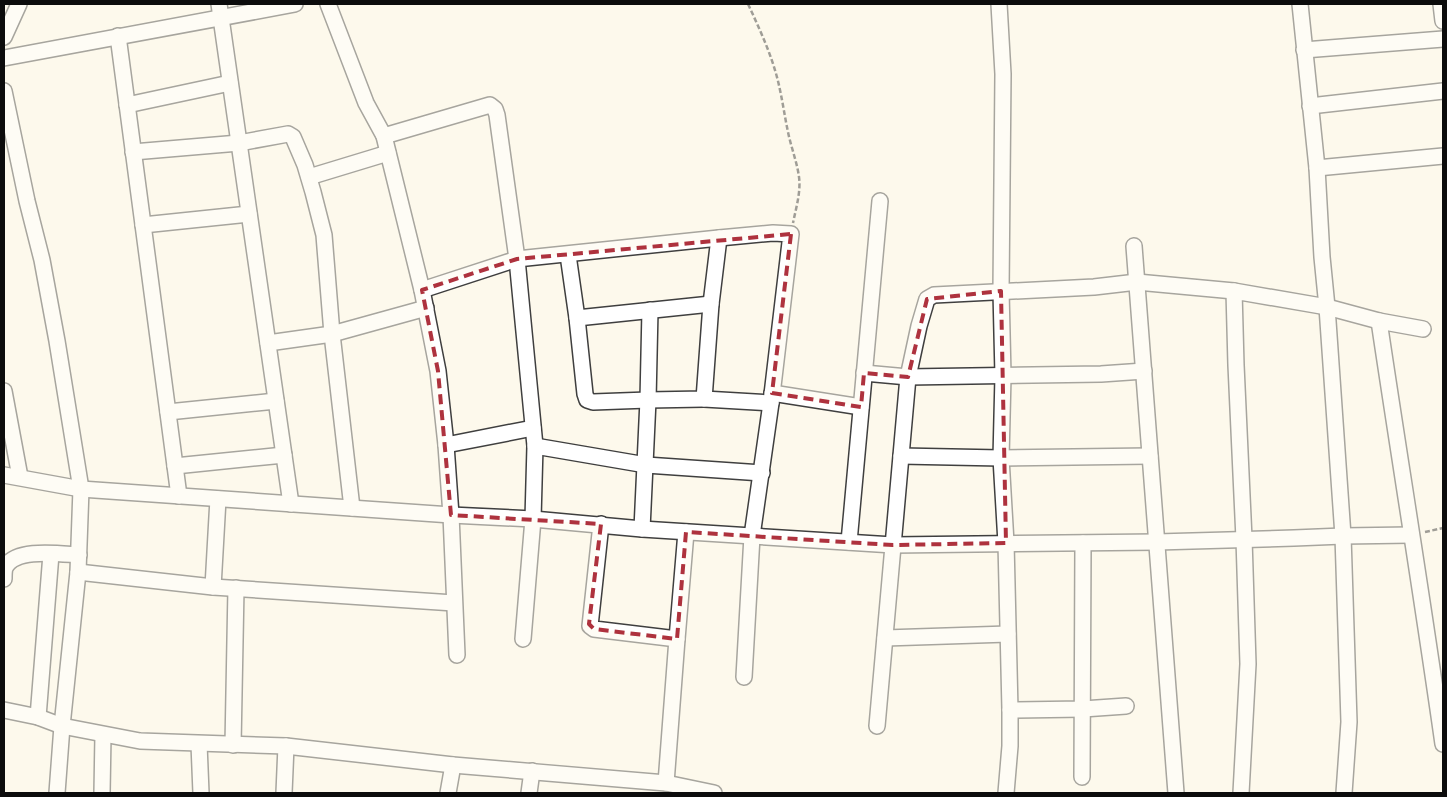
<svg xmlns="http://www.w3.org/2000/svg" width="1447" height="797" font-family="Merriweather,serif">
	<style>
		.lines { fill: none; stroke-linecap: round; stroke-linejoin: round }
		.street-casing { stroke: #3f3f3f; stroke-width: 18 }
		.path { stroke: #2e2e2e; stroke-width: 2.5; stroke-dasharray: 5 2.5; stroke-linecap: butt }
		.street { stroke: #fff; stroke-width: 15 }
		.marked { fill: none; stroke: #ae323e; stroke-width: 4; stroke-dasharray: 10 6; stroke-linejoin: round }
	</style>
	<rect width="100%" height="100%" fill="#fdf9ec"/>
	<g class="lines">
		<defs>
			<g id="street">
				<path d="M 219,4 L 291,504"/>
				<path d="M 328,4 L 366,103 L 384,136 L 422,290 L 438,371 L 446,445 L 451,515 L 457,655"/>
				<path d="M 999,4 L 1003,74 L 1001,291 L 1003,376 L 1001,458 L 1006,543 L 1010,710 L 1010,746 L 1006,793"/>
				<path d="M 1300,4 L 1317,168 L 1322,257 L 1327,307 L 1343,536 L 1349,722 L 1344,793"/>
				<path d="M 1441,4 L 1443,21"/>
				<path d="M 118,36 L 179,496"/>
				<path d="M 4,37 L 19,4"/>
				<path d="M 1304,50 L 1443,39"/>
				<path d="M 4,58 L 295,4"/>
				<path d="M 4,91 L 27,201 L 42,260 L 57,341 L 81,489 L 78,572 L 62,726 L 57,793"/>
				<path d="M 127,105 L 230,83"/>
				<path d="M 1310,106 L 1443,91"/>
				<path d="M 384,136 L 490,105 L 495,109 L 497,115 L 517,259 L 535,446 L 533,519 L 523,639"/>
				<path d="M 133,152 L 239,143 L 288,134 L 293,137 L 305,165 L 313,192 L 324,235 L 332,334 L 352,508"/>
				<path d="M 1317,168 L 1443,156"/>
				<path d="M 309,177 L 388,153"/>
				<path d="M 143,225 L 249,214"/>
				<path d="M 1134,246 L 1176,793"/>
				<path d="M 568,255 L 577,318 L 585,394 L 587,400 L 593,402 L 648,400 L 704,399 L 711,304 L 719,238"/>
				<path d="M 422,290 L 517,259 L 719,238 L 773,233 L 791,234 L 771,403 L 752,536 L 744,677"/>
				<path d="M 577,318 L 711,304"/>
				<path d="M 1379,321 C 1400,462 1423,602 1443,744"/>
				<path d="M 268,343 L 332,334 L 426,308"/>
				<path d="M 864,373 L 908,377 L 1101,374 L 1144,371"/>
				<path d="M 4,391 L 20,477"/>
				<path d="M 772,393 L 861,407"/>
				<path d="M 704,399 L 771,403"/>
				<path d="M 168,412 L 276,401"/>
				<path d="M 446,445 L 533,428"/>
				<path d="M 535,446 L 646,465 L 762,473"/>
				<path d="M 901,456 L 1001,458 L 1150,456"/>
				<path d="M 175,466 L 284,455"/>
				<path d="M 4,475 L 81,489 L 451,515 L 533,519 L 642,529 L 893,545 L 1157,542 L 1294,538 L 1343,536 L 1411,535"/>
				<path d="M 601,524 L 590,626 L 594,629 L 677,639 L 666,783"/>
				<path d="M 642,529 L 648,400 L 650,310"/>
				<path d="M 849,542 L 880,201"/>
				<path d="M 78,572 L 213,587 L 454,603"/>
				<path d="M 4,579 C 4,576 4,571 5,568 C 14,547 61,554 79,555"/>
				<path d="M 213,587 L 218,499"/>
				<path d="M 885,638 L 1008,634"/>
				<path d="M 677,639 L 686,532"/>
				<path d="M 4,710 L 38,717 L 62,726 L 140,741 L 286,746 L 453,765 L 666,783 L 714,793"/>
				<path d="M 1010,710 L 1083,709 L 1126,706"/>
				<path d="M 38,717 L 51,554"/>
				<path d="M 877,726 L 908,377 L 919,326 L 927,299 L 934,295 L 1094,287 L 1137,282 L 1234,291"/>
				<path d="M 199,744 L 201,793"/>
				<path d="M 233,745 L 236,588"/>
				<path d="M 1082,777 L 1083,543"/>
				<path d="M 102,793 L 103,735"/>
				<path d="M 284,793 L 286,746"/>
				<path d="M 448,793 L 453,765"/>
				<path d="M 529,793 L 532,771"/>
				<path d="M 1241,793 L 1248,664 L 1244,539 L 1236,365 L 1234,291 L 1327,307 L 1379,321 L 1423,329"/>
			</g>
		</defs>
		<use href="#street" class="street-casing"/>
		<g class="path">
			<path d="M 748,4 C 761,32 774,60 780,90 C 783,104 785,118 788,132 C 791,147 797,162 799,177 C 801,192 796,208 793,223"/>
			<path d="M 1425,532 L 1443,528"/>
		</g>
		<use href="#street" class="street"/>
	</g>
	<path d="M0 0H1447V797H0ZM 791,234 L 772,393 L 861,407 L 864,373 L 908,377 L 927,299 L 1001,291 L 1006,543 L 893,545 L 686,532 L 677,639 L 594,629 L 589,624 L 601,524 L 451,515 L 438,371 L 422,290 L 517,259 Z" fill="#fdf9ec" fill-opacity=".55" fill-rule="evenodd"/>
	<path class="marked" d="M 791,234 L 772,393 L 861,407 L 864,373 L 908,377 L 927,299 L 1001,291 L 1006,543 L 893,545 L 686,532 L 677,639 L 594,629 L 589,624 L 601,524 L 451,515 L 438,371 L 422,290 L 517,259 Z"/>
	<rect width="1447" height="797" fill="none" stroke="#0c0c0c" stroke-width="10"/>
</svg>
